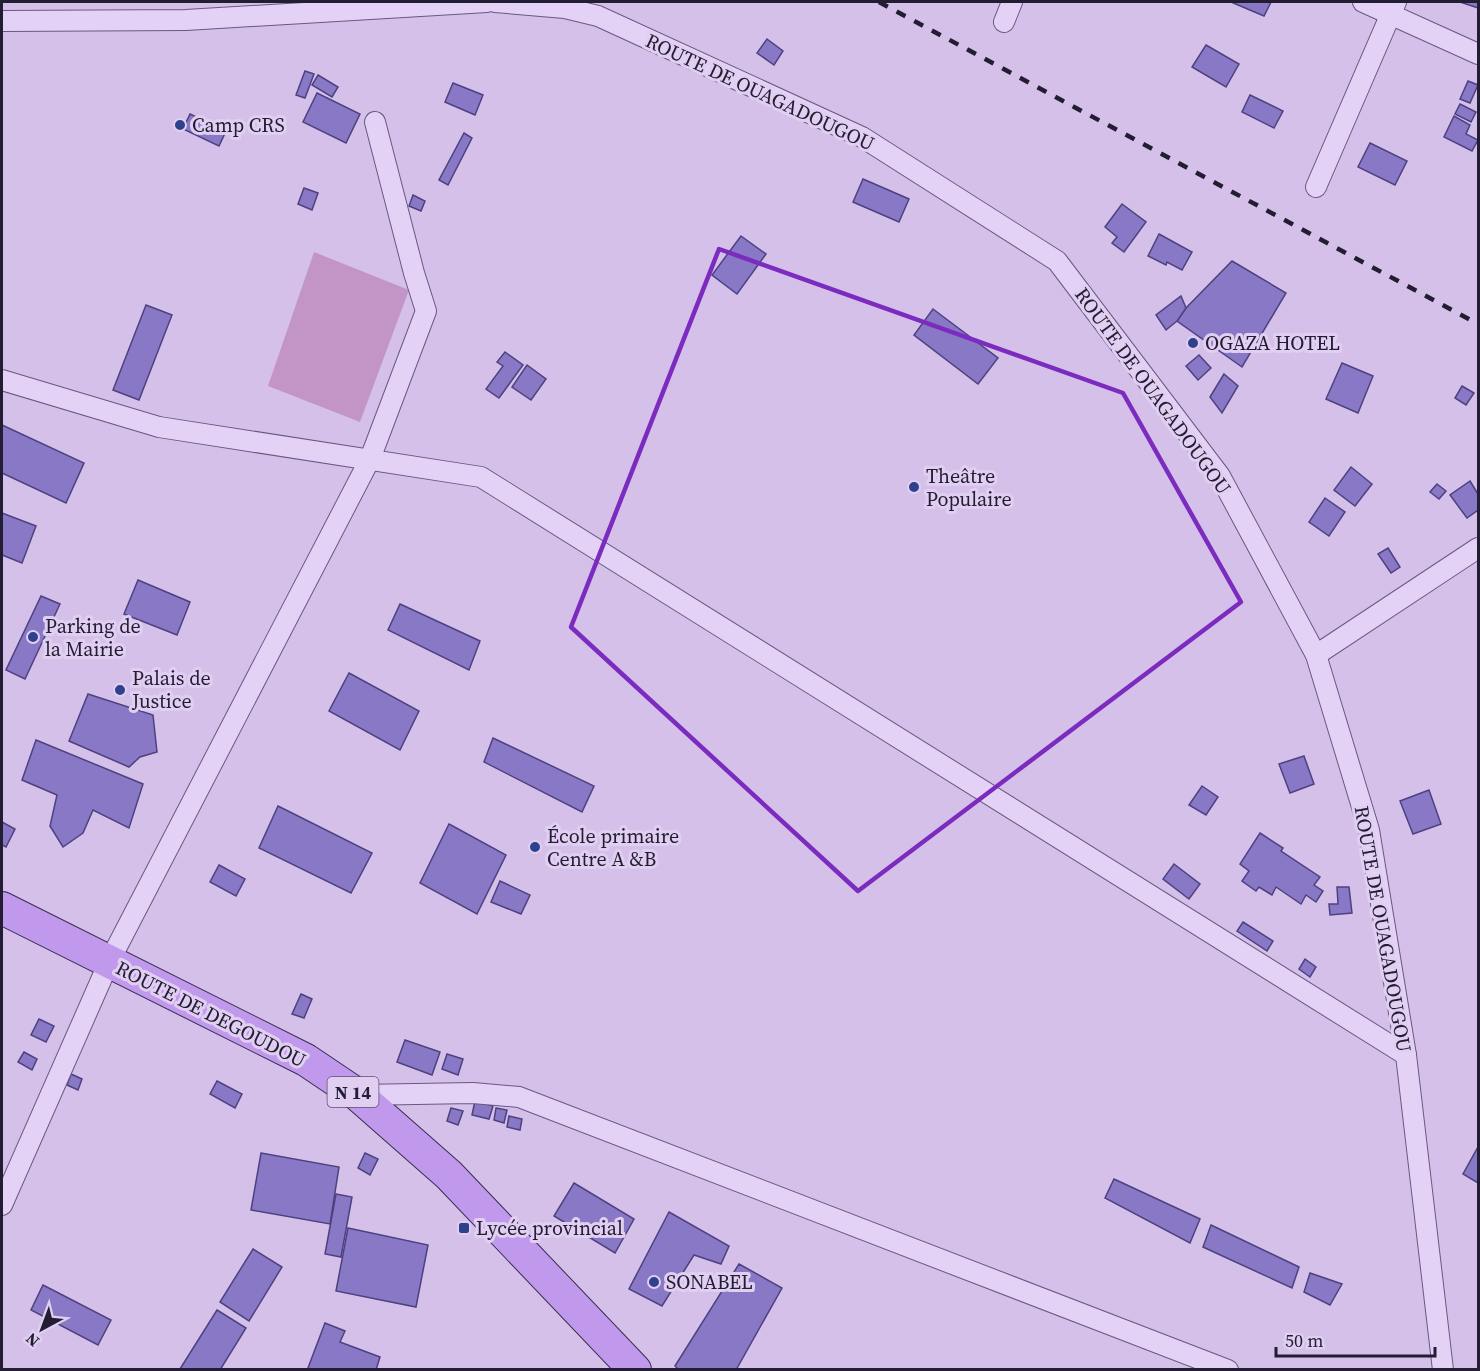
<svg xmlns="http://www.w3.org/2000/svg" width="1480" height="1371" font-family="'Source Serif 4',serif">
	<style>
		.green { fill: #c395c7 }
		.building { fill: #8978c6; stroke: #4d4180; stroke-width: 1.5 }
		.lines { fill: none; stroke-linecap: round; stroke-linejoin: round }
		.street-casing { stroke: #675982; stroke-width: 22 }
		.primary-casing { stroke: #362d50; stroke-width: 34 }
		.street { stroke: #e4d2f6; stroke-width: 20 }
		.primary { stroke: #c199ec; stroke-width: 32 }
		.rail { stroke: #231d33; stroke-width: 4.5; stroke-dasharray: 10 10; stroke-linecap: butt }
		.marked { fill: none; stroke: #7b2cbf; stroke-width: 4.5; stroke-linejoin: round }
		.poi-dot { fill: #2d418d; stroke: #e1cff2; stroke-width: 2 }
		.labels { text-anchor: middle; dominant-baseline: central; stroke-width: 6; stroke-linejoin: round; paint-order: stroke }
		.shield { fill: #e1cff2; stroke: #5c526c; stroke-width: 1.5 }
		.shield-label { font-size: 18px; font-weight: bold; fill: #231d33 }
		.street-label { font-size: 20px; fill: #231d33; stroke: #e1cff2 }
		.poi-label { font-size: 20px; fill: #231d33; stroke: #e1cff2; text-anchor: start }
	</style>
	<rect width="100%" height="100%" fill="#d5c0ea"/>
	<path class="green" d="M 314,252 L 409,290 L 360,422 L 268,386 Z"/>
	<g class="building">
		<path d="M 1231,2 L 1271,2 L 1264,16 Z"/>
		<path d="M 1460,2 L 1478,2 L 1478,8 Z"/>
		<path d="M 767,39 L 783,51 L 774,65 L 757,53 Z"/>
		<path d="M 1206,45 L 1239,64 L 1226,87 L 1192,67 Z"/>
		<path d="M 305,71 L 314,74 L 305,98 L 296,95 Z"/>
		<path d="M 318,75 L 338,87 L 332,97 L 312,85 Z"/>
		<path d="M 1468,81 L 1478,85 L 1470,103 L 1460,99 Z"/>
		<path d="M 453,83 L 483,95 L 475,115 L 445,102 Z"/>
		<path d="M 317,93 L 360,114 L 346,143 L 303,122 Z"/>
		<path d="M 1250,95 L 1283,111 L 1274,128 L 1242,112 Z"/>
		<path d="M 1460,104 L 1476,112 L 1471,122 L 1455,114 Z"/>
		<path d="M 190,114 L 226,131 L 219,146 L 183,129 Z"/>
		<path d="M 1454,116 L 1470,125 L 1466,134 L 1478,140 L 1472,151 L 1444,137 Z"/>
		<path d="M 464,133 L 472,138 L 448,185 L 439,180 Z"/>
		<path d="M 1370,143 L 1407,161 L 1395,185 L 1358,167 Z"/>
		<path d="M 863,179 L 909,199 L 899,222 L 853,202 Z"/>
		<path d="M 304,188 L 318,193 L 312,210 L 298,204 Z"/>
		<path d="M 413,195 L 425,201 L 421,211 L 409,206 Z"/>
		<path d="M 1122,204 L 1146,222 L 1124,252 L 1112,243 L 1117,237 L 1105,227 Z"/>
		<path d="M 1159,234 L 1192,252 L 1182,270 L 1167,262 L 1166,265 L 1148,256 Z"/>
		<path d="M 741,236 L 766,254 L 737,294 L 712,275 Z"/>
		<path d="M 1232,261 L 1286,293 L 1242,367 L 1177,321 L 1186,308 Z"/>
		<path d="M 1181,296 L 1186,308 L 1177,321 L 1166,330 L 1156,315 Z"/>
		<path d="M 146,305 L 172,315 L 139,400 L 113,390 Z"/>
		<path d="M 933,309 L 998,358 L 978,384 L 914,335 Z"/>
		<path d="M 505,352 L 523,365 L 499,398 L 486,389 L 503,366 L 497,362 Z"/>
		<path d="M 1199,355 L 1211,368 L 1198,380 L 1186,366 Z"/>
		<path d="M 1342,363 L 1373,376 L 1358,413 L 1326,399 Z"/>
		<path d="M 527,365 L 546,379 L 531,400 L 512,387 Z"/>
		<path d="M 1224,374 L 1238,386 L 1222,413 L 1210,397 Z"/>
		<path d="M 1462,386 L 1474,393 L 1466,405 L 1455,398 Z"/>
		<path d="M 2,425 L 84,463 L 66,503 L 2,473 Z"/>
		<path d="M 1351,467 L 1372,484 L 1355,506 L 1334,490 Z"/>
		<path d="M 1470,481 L 1478,494 L 1478,510 L 1467,518 L 1450,495 Z"/>
		<path d="M 1437,484 L 1446,491 L 1439,499 L 1430,492 Z"/>
		<path d="M 1325,498 L 1345,512 L 1329,536 L 1309,522 Z"/>
		<path d="M 2,513 L 36,526 L 22,563 L 2,555 Z"/>
		<path d="M 1388,548 L 1400,567 L 1391,573 L 1378,554 Z"/>
		<path d="M 138,580 L 190,602 L 177,635 L 124,614 Z"/>
		<path d="M 41,596 L 60,604 L 25,679 L 6,670 Z"/>
		<path d="M 400,604 L 480,641 L 469,670 L 388,630 Z"/>
		<path d="M 349,673 L 419,711 L 400,750 L 329,711 Z"/>
		<path d="M 88,694 L 153,715 L 157,752 L 140,757 L 129,767 L 69,741 Z"/>
		<path d="M 493,738 L 594,786 L 582,812 L 484,762 Z"/>
		<path d="M 36,740 L 143,784 L 129,828 L 93,810 L 83,833 L 63,847 L 50,826 L 57,795 L 22,780 Z"/>
		<path d="M 1304,756 L 1314,784 L 1290,793 L 1279,764 Z"/>
		<path d="M 1202,786 L 1218,797 L 1206,815 L 1189,805 Z"/>
		<path d="M 1429,790 L 1441,824 L 1413,834 L 1400,801 Z"/>
		<path d="M 278,806 L 372,853 L 351,893 L 259,848 Z"/>
		<path d="M 2,822 L 15,829 L 6,847 L 2,845 Z"/>
		<path d="M 449,824 L 506,855 L 477,914 L 420,883 Z"/>
		<path d="M 1260,833 L 1283,848 L 1281,851 L 1320,877 L 1314,885 L 1323,891 L 1316,902 L 1306,895 L 1301,904 L 1276,887 L 1272,895 L 1259,887 L 1256,891 L 1242,881 L 1249,871 L 1240,864 Z"/>
		<path d="M 1174,864 L 1200,884 L 1189,899 L 1163,879 Z"/>
		<path d="M 219,865 L 245,879 L 236,896 L 210,882 Z"/>
		<path d="M 500,881 L 530,895 L 521,914 L 491,902 Z"/>
		<path d="M 1337,887 L 1349,887 L 1352,913 L 1330,915 L 1329,904 L 1338,904 Z"/>
		<path d="M 1243,922 L 1273,941 L 1267,951 L 1237,931 Z"/>
		<path d="M 1305,959 L 1316,967 L 1310,977 L 1299,969 Z"/>
		<path d="M 301,994 L 312,999 L 304,1018 L 292,1014 Z"/>
		<path d="M 39,1019 L 54,1026 L 46,1042 L 31,1035 Z"/>
		<path d="M 405,1040 L 440,1052 L 432,1075 L 397,1062 Z"/>
		<path d="M 24,1052 L 37,1059 L 32,1070 L 18,1062 Z"/>
		<path d="M 447,1054 L 463,1059 L 458,1075 L 442,1069 Z"/>
		<path d="M 71,1074 L 82,1079 L 78,1090 L 67,1085 Z"/>
		<path d="M 217,1081 L 242,1094 L 235,1108 L 210,1094 Z"/>
		<path d="M 475,1101 L 493,1106 L 489,1119 L 472,1115 Z"/>
		<path d="M 451,1108 L 463,1111 L 458,1125 L 447,1121 Z"/>
		<path d="M 496,1108 L 507,1110 L 504,1123 L 494,1120 Z"/>
		<path d="M 509,1116 L 522,1119 L 520,1130 L 507,1127 Z"/>
		<path d="M 1478,1147 L 1478,1183 L 1463,1174 Z"/>
		<path d="M 261,1153 L 339,1167 L 330,1224 L 251,1210 Z"/>
		<path d="M 365,1153 L 378,1159 L 370,1175 L 358,1168 Z"/>
		<path d="M 1114,1179 L 1200,1219 L 1190,1243 L 1105,1198 Z"/>
		<path d="M 574,1183 L 634,1219 L 615,1253 L 554,1216 Z"/>
		<path d="M 336,1194 L 352,1197 L 341,1257 L 325,1254 Z"/>
		<path d="M 669,1212 L 729,1246 L 721,1264 L 694,1255 L 662,1306 L 629,1289 Z"/>
		<path d="M 1211,1225 L 1299,1267 L 1292,1288 L 1203,1247 Z"/>
		<path d="M 348,1228 L 428,1245 L 416,1307 L 336,1291 Z"/>
		<path d="M 253,1249 L 282,1267 L 249,1321 L 220,1302 Z"/>
		<path d="M 739,1264 L 782,1288 L 736,1370 L 679,1370 L 675,1366 Z"/>
		<path d="M 1310,1273 L 1342,1284 L 1330,1305 L 1304,1292 Z"/>
		<path d="M 43,1285 L 111,1320 L 98,1345 L 31,1310 Z"/>
		<path d="M 217,1310 L 246,1328 L 220,1370 L 181,1370 L 180,1369 Z"/>
		<path d="M 325,1323 L 345,1331 L 340,1342 L 380,1357 L 376,1370 L 312,1370 L 308,1368 Z"/>
	</g>
	<g class="lines">
		<defs>
			<g id="street">
				<path d="M 495,2 L 565,8 L 598,16 L 862,137 L 1057,261 L 1220,476 L 1316,655 L 1369,830 L 1406,1055 L 1443,1370"/>
				<path d="M 1363,2 L 1478,54"/>
				<path d="M 2,21 L 186,20 L 487,2"/>
				<path d="M 1004,22 L 1012,2"/>
				<path d="M 1316,187 L 1396,2"/>
				<path d="M 2,380 L 159,427 L 481,477 L 1406,1055"/>
				<path d="M 1316,655 L 1478,548"/>
				<path d="M 358,1095 L 473,1093 L 519,1097 L 1228,1370"/>
				<path d="M 2,1205 L 109,962 L 370,459 L 426,311 L 414,273 L 375,122"/>
			</g>
			<path id="primary" d="M 2,908 L 306,1060 L 358,1095 L 449,1175 L 635,1370"/>
		</defs>
		<use href="#street" class="street-casing"/>
		<use href="#primary" class="primary-casing"/>
		<use href="#street" class="street"/>
		<use href="#primary" class="primary"/>
		<path class="rail" d="M 879,2 L 1478,324"/>
	</g>
	<path class="marked" d="M 719,249 L 1123,393 L 1241,602 L 858,891 L 571,627 Z"/>
	<g class="poi-dot">
		<circle cx="180" cy="125" r="6"/>
		<circle cx="1193" cy="343" r="6"/>
		<circle cx="914" cy="487" r="6"/>
		<circle cx="33" cy="637" r="6"/>
		<circle cx="120" cy="690" r="6"/>
		<circle cx="535" cy="847" r="6"/>
		<rect x="458" y="1222" width="12" height="12" rx="3"/>
		<circle cx="654" cy="1282" r="6"/>
	</g>
	<g class="labels">
		<rect class="shield" x="327.5" y="1077" width="51" height="30" rx="4.5"/>
		<g class="shield-label">
			<text x="353" y="1092">N 14</text>
		</g>
		<g class="street-label">
			<text transform="translate(760 92) rotate(25)">ROUTE DE OUAGADOUGOU</text>
			<text transform="translate(1153 391) rotate(54)">ROUTE DE OUAGADOUGOU</text>
			<text transform="translate(1383 929) rotate(80)">ROUTE DE OUAGADOUGOU</text>
			<text transform="translate(211 1014) rotate(27)">ROUTE DE DEGOUDOU</text>
		</g>
		<g class="poi-label">
			<text x="192" y="125">Camp CRS</text>
			<text x="1205" y="343">OGAZA HOTEL</text>
			<text x="926" y="476">Theâtre<tspan x="926" dy="23">Populaire</tspan></text>
			<text x="45" y="626">Parking de<tspan x="45" dy="23">la Mairie</tspan></text>
			<text x="132" y="678">Palais de<tspan x="132" dy="23">Justice</tspan></text>
			<text x="547" y="836">École primaire<tspan x="547" dy="23">Centre A &amp;B</tspan></text>
			<text x="476" y="1228">Lycée provincial</text>
			<text x="666" y="1282">SONABEL</text>
		</g>
	</g>
	<rect width="1480" height="1371" fill="none" stroke="#231d33" stroke-width="6"/>
	<g transform="translate(42 1329) rotate(221)" stroke="#e1cff2" stroke-width="4.5" paint-order="stroke">
	<path d="M0-4.5L10 22L0 15L-10 22Z" fill="#231d33"/>
	<text y="-9" font-size="16" font-weight="bold" text-anchor="middle" fill="#231d33">N</text>
	</g>
	<path d="M1276 1347v9h159v-9" fill="none" stroke="#231d33" stroke-width="3"/>
	<text x="1285" y="1347" font-size="18" fill="#231d33" stroke="#e1cff2" stroke-width="4.5" paint-order="stroke">50 m</text>
</svg>
